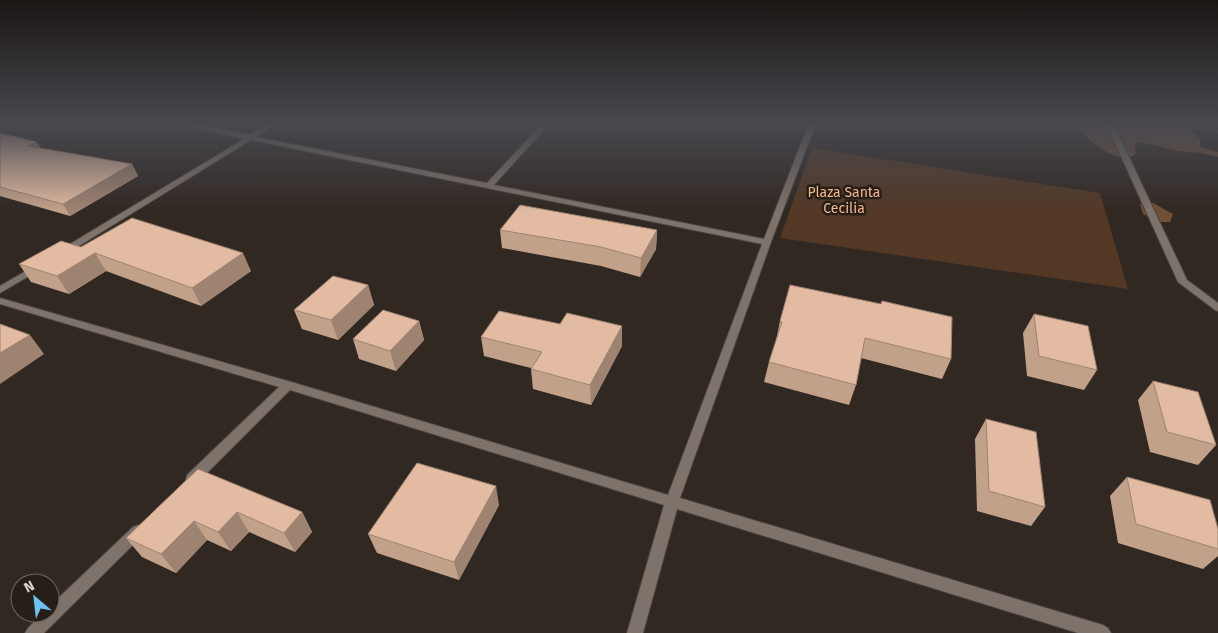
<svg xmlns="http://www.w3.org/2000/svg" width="1218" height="633" font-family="'Fira Sans',sans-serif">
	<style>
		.green { fill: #533826 }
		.forest { fill: #704f38 }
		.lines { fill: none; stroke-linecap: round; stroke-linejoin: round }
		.minor-casing { stroke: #4b433e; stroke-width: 2 }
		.minor { fill: #7e736b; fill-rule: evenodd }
		.wall { fill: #c2a18b }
		.shaded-wall { fill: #9e8371 }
		.building { fill: #e2bba2; stroke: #9e8371 }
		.labels { text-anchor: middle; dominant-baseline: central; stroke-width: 5; stroke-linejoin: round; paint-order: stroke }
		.park-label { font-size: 14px; fill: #f0b68e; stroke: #271e18 }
	</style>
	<rect width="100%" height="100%" fill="#312822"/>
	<path class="green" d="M 812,148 L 1100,193 L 1128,289 L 780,238 Z"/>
	<g class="forest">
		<path d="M 1075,123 L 1194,123 L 1218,131 L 1218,133 L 1198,129 L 1191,131 L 1200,139 L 1200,147 L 1218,152 L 1218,157 L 1202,153 L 1180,151 L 1139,142 L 1135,145 L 1136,154 C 1124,164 1102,150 1092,142 C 1085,137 1081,129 1075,123 Z"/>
		<path d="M 1153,203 L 1173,214 L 1170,222 L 1160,222 L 1143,214 L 1140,204 Z"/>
	</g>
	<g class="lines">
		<defs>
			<g id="minor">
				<path d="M 174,123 L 189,123 L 249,135 L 269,123 L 277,123 L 256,137 L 487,183 L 543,123 L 550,123 L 494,185 L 764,239 L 809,123 L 816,123 L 771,242 L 680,498 L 1103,625 L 1108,628 L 1111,633 L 1078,633 L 677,509 L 643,633 L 627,633 L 664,505 L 290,390 L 197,483 L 192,484 L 187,483 L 186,479 L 187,475 L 279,387 L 0,304 L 0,298 L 288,381 L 668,495 L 762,244 L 251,140 L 66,254 L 60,254 L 59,252 L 60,250 L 244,139 Z"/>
				<path d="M 1106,123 L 1113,123 L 1187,280 L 1218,303 L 1218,311 L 1215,310 L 1178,282 Z"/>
				<path d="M 38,264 L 41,265 L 43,267 L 41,269 L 0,293 L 0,286 Z"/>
				<path d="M 138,525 L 143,527 L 145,531 L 143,535 L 44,633 L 25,633 L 28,628 L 43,613 L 50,613 L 50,606 L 133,527 Z"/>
			</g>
		</defs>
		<use href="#minor" class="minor-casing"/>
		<use href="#minor" class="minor"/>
	</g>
	<g class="wall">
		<path d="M 0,133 L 41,148 L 132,164 L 138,176 L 70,216 L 0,196 Z"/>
		<path d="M 500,230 L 657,230 L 656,249 L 640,277 L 601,266 L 502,248 Z"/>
		<path d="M 81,247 L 251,271 L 201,306 L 106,271 L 69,294 L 31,282 L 19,264 Z"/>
		<path d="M 368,285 L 374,305 L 338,340 L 302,329 L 294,310 Z"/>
		<path d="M 882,301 L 951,359 L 942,379 L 861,358 L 856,385 L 849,405 L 764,382 L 769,362 L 776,341 L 780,321 L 881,304 Z"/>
		<path d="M 1034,314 L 1097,370 L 1084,390 L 1027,376 L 1023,333 Z"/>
		<path d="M 419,321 L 424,340 L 396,371 L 359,359 L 353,339 Z"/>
		<path d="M 560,324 L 622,346 L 591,405 L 533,389 L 531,369 L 531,368 L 484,356 L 481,337 Z"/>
		<path d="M 1153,381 L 1216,445 L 1198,465 L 1150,452 L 1138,400 Z"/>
		<path d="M 986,419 L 1045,507 L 1031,526 L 977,511 L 975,439 Z"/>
		<path d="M 198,469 L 302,512 L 312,532 L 295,552 L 249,532 L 231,551 L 207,540 L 176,573 L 142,557 L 126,538 Z"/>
		<path d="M 1127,477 L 1218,529 L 1218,556 L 1203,569 L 1118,543 L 1110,496 Z"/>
		<path d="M 499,505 L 459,580 L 377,553 L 368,534 Z"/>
	</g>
	<g class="shaded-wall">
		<path d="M 37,142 L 44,153 L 28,146 Z"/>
		<path d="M 132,164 L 138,176 L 70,216 L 63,204 Z"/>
		<path d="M 657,230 L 656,249 L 640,277 L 641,258 Z"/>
		<path d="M 95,253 L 106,271 L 69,294 L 57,276 Z"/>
		<path d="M 243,253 L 251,271 L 201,306 L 192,288 Z"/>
		<path d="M 368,285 L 374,305 L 338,340 L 331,320 Z"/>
		<path d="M 419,321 L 424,340 L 396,371 L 390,351 Z"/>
		<path d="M 622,326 L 622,346 L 591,405 L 590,385 Z"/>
		<path d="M 30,335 L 44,354 L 0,384 L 0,353 Z"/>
		<path d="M 496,486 L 499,505 L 459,580 L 454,562 Z"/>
		<path d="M 237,512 L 249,532 L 231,551 L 218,532 Z"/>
		<path d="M 302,512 L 312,532 L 295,552 L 284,533 Z"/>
		<path d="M 194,521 L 207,540 L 176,573 L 161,554 Z"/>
	</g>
	<g class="building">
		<path d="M 0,133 L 37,142 L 28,146 L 132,164 L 63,204 L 0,187 Z"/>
		<path d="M 520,205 L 657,230 L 641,258 L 601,247 L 500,230 Z"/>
		<path d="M 132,218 L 243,253 L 192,288 L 95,253 L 57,276 L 19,264 L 61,241 L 81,247 Z"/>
		<path d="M 333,276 L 368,285 L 331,320 L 294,310 Z"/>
		<path d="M 790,285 L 881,304 L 882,301 L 952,317 L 951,359 L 865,338 L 856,385 L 769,362 L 782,322 L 780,321 Z"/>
		<path d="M 383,310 L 419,321 L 390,351 L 353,339 Z"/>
		<path d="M 499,311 L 560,324 L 567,313 L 622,326 L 590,385 L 531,369 L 542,352 L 481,337 Z"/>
		<path d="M 1034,314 L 1088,326 L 1097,370 L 1039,356 Z"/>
		<path d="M 0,324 L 30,335 L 0,353 Z"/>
		<path d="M 1153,381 L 1198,392 L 1216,445 L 1167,432 Z"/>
		<path d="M 986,419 L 1036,432 L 1045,507 L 989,491 Z"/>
		<path d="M 417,463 L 496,486 L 454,562 L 368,534 Z"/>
		<path d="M 198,469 L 302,512 L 284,533 L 237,512 L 218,532 L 194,521 L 161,554 L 126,538 Z"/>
		<path d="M 1127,477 L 1210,500 L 1218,529 L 1218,549 L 1136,524 Z"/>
	</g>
	<linearGradient id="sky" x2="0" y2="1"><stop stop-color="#1b1613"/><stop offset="0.58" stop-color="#48484f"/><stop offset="1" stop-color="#48484f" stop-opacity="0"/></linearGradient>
	<rect width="1218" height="212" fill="url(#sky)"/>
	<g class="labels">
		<g class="park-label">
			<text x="844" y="192">Plaza Santa<tspan x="844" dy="16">Cecilia</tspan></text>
		</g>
	</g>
	<g transform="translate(35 598) rotate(332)"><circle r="24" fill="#271e18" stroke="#6e6661"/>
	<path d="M0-4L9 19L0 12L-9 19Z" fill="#6dc2f3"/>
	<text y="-8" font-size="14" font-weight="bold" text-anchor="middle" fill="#d9d2ce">N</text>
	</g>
</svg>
